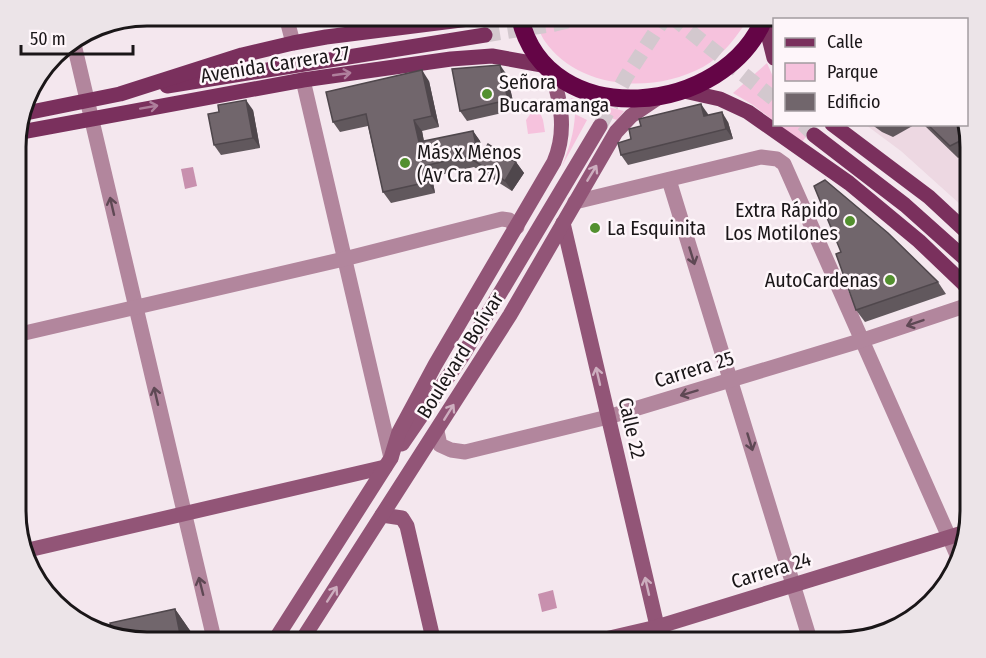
<svg xmlns="http://www.w3.org/2000/svg" width="986" height="658" font-family="'Fira Sans Condensed',sans-serif">
	<style>
		.built { fill: #edd8e2 }
		.green { fill: #f6c2dd }
		.water { fill: #c890ae }
		.lines { fill: none; stroke-linecap: round; stroke-linejoin: round }
		.secondary-tunnel { stroke: #d3c8ce; stroke-width: 15; stroke-dasharray: 15 8; stroke-linecap: butt }
		.primary-tunnel { stroke: #d3c8ce; stroke-width: 15; stroke-dasharray: 15 8; stroke-linecap: butt }
		.street { stroke: #b2869d; stroke-width: 15 }
		.secondary { stroke: #925577; stroke-width: 15 }
		.primary { stroke: #7a305d; stroke-width: 15 }
		.highway { stroke: #640546; stroke-width: 18 }
		.wall { fill: #61585d }
		.shaded-wall { fill: #4f474c }
		.building { fill: #71666c; stroke: #4f474c; stroke-width: 1.5 }
		.oneway { stroke: #af7f9c }
		.oneway2 { stroke: #cdaebf }
		.oneway3 { stroke: #5e4854 }
		.poi-dot { fill: #53902f; stroke: #fef6fa; stroke-width: 2 }
		.labels { text-anchor: middle; dominant-baseline: central; stroke-width: 5; stroke-linejoin: round; paint-order: stroke }
		.street-label { font-size: 20px; fill: #1a1618; stroke: #fef6fa }
		.poi-label { font-size: 20px; fill: #1a1618; stroke: #fef6fa; text-anchor: start }
		.rim { fill: none; stroke: #1a1618; stroke-width: 3 }
	</style>
	<rect width="100%" height="100%" fill="#f4e7ee"/>
	<path class="built" d="M 866,125 L 966,125 L 971,139 L 971,214 L 901,151 Z"/>
	<g class="green">
		<path d="M 750,16 C 737,36 724,55 703,67 C 653,94 578,90 544,40 C 540,34 538,25 535,18 Z"/>
		<path d="M 767,63 L 774,79 L 774,121 L 753,105 L 733,93 Z"/>
		<path d="M 571,98 L 624,111 L 617,120 L 573,106 Z"/>
		<path d="M 537,105 L 543,120 L 545,132 L 528,134 L 526,120 Z"/>
		<path d="M 575,114 L 587,120 L 562,166 C 569,148 574,134 575,114 Z"/>
		<path d="M 779,125 L 815,125 L 802,142 Z"/>
	</g>
	<g class="water">
		<path d="M 193,167 L 197,186 L 185,189 L 181,169 Z"/>
		<path d="M 553,590 L 557,608 L 542,612 L 538,594 Z"/>
	</g>
	<g class="lines">
		<path class="secondary-tunnel" d="M 600,126 L 626,77 L 665,17"/>
		<g class="primary-tunnel">
			<path d="M 672,17 L 774,99"/>
			<path d="M 485,35 L 555,24 L 581,18"/>
			<path d="M 803,124 L 814,135"/>
		</g>
		<g class="street">
			<path d="M 287,20 L 293,43"/>
			<path d="M 73,40 L 215,643"/>
			<path d="M 303,80 L 391,458"/>
			<path d="M 669,180 L 811,643"/>
			<path d="M 575,202 L 761,157 L 777,159 L 784,164 L 957,555"/>
			<path d="M 16,335 L 344,259 L 502,219 L 509,220 L 517,227"/>
			<path d="M 437,431 L 440,445 L 451,450 L 465,452 L 608,417 L 863,340 L 971,304"/>
		</g>
		<g class="secondary">
			<path d="M 563,223 L 661,643"/>
			<path d="M 402,444 L 463,355 L 600,126"/>
			<path d="M 382,515 L 402,518 L 407,526 L 434,643"/>
			<path d="M 24,551 L 385,467"/>
			<path d="M 273,643 L 391,458 L 399,432 L 435,365 L 554,162 C 567,132 561,103 552,73"/>
			<path d="M 300,643 L 510,315 L 616,132 L 631,116 L 659,97"/>
			<path d="M 588,643 L 657,627 L 966,532"/>
		</g>
		<g class="primary">
			<path d="M 764,18 L 774,58"/>
			<path d="M 167,86 L 485,35"/>
			<path d="M 684,91 L 720,99 L 748,112 L 849,183 L 919,241 L 963,283 L 971,293"/>
			<path d="M 21,114 L 120,94 L 242,55 L 293,43 L 326,37 L 469,19"/>
			<path d="M 832,124 L 929,197 L 971,236"/>
			<path d="M 16,133 L 303,80 L 451,59 L 492,56 L 542,65"/>
			<path d="M 814,135 L 905,205 L 971,264"/>
		</g>
		<path class="highway" d="M 520,18 C 547,134 727,117 765,16"/>
	</g>
	<g class="wall">
		<path d="M 305,20 L 334,20 L 308,25 Z"/>
		<path d="M 507,75 L 515,110 L 467,121 L 460,111 Z"/>
		<path d="M 429,81 L 439,127 L 422,131 L 424,141 L 473,131 L 480,141 L 483,153 L 516,162 L 524,173 L 512,191 L 474,167 L 432,177 L 435,193 L 391,203 L 383,192 L 368,126 L 340,132 L 333,122 Z"/>
		<path d="M 253,110 L 260,148 L 221,155 L 214,145 Z"/>
		<path d="M 708,114 L 708,115 L 728,122 L 733,139 L 628,165 L 621,155 L 631,139 Z"/>
		<path d="M 871,124 L 916,124 L 893,137 L 882,132 Z"/>
		<path d="M 923,124 L 966,124 L 971,139 L 971,152 L 958,158 Z"/>
		<path d="M 938,282 L 946,294 L 865,322 L 856,310 Z"/>
		<path d="M 175,609 L 191,632 L 193,643 L 139,643 Z"/>
	</g>
	<g class="shaded-wall">
		<path d="M 500,65 L 507,75 L 515,110 L 508,100 Z"/>
		<path d="M 422,70 L 429,81 L 439,127 L 432,116 Z"/>
		<path d="M 246,100 L 253,110 L 260,148 L 253,138 Z"/>
		<path d="M 701,104 L 708,114 L 711,126 L 704,116 Z"/>
		<path d="M 722,112 L 728,122 L 733,139 L 726,129 Z"/>
		<path d="M 414,120 L 422,131 L 426,153 L 419,142 Z"/>
		<path d="M 473,131 L 480,141 L 486,170 L 479,159 Z"/>
		<path d="M 516,162 L 524,173 L 512,191 L 505,181 Z"/>
		<path d="M 424,166 L 432,177 L 435,193 L 428,182 Z"/>
		<path d="M 175,609 L 191,632 L 193,643 L 184,643 L 181,639 Z"/>
	</g>
	<g class="building">
		<path d="M 847,15 L 859,20 L 791,20 L 790,16 Z"/>
		<path d="M 500,65 L 508,100 L 460,111 L 452,69 Z"/>
		<path d="M 422,70 L 432,116 L 414,120 L 419,142 L 473,131 L 479,159 L 488,144 L 516,162 L 505,181 L 467,156 L 424,166 L 428,182 L 383,192 L 366,114 L 333,122 L 326,92 Z"/>
		<path d="M 246,100 L 253,138 L 214,145 L 208,114 L 219,112 L 218,105 Z"/>
		<path d="M 701,104 L 704,116 L 722,112 L 726,129 L 621,155 L 618,143 L 631,139 L 629,129 L 641,126 L 639,119 Z"/>
		<path d="M 927,124 L 966,124 L 970,136 L 950,146 Z"/>
		<path d="M 825,180 L 888,233 L 938,282 L 856,310 L 836,254 L 841,252 L 814,186 Z"/>
		<path d="M 175,609 L 181,639 L 165,643 L 139,643 L 112,633 L 110,623 Z"/>
	</g>
	<defs><path id="oneway-shaft" d="M-6 0H5M1.5-3L5.5 0L1.5 3" fill="none" stroke-width="1.6" stroke-linecap="round" stroke-linejoin="round" transform="scale(1.5)"/></defs>
	<g class="oneway">
		<use href="#oneway-shaft" transform="translate(342 74) rotate(-8)"/>
		<use href="#oneway-shaft" transform="translate(149 107) rotate(-10)"/>
	</g>
	<g class="oneway2">
		<use href="#oneway-shaft" transform="translate(592 173) rotate(-59)"/>
		<use href="#oneway-shaft" transform="translate(598 376) rotate(-103)"/>
		<use href="#oneway-shaft" transform="translate(449 412) rotate(-58)"/>
		<use href="#oneway-shaft" transform="translate(647 586) rotate(-103)"/>
		<use href="#oneway-shaft" transform="translate(332 594) rotate(-57)"/>
	</g>
	<g class="oneway3">
		<use href="#oneway-shaft" transform="translate(112 206) rotate(-103)"/>
		<use href="#oneway-shaft" transform="translate(692 256) rotate(73)"/>
		<use href="#oneway-shaft" transform="translate(915 323) rotate(161)"/>
		<use href="#oneway-shaft" transform="translate(689 393) rotate(163)"/>
		<use href="#oneway-shaft" transform="translate(156 396) rotate(-103)"/>
		<use href="#oneway-shaft" transform="translate(750 442) rotate(73)"/>
		<use href="#oneway-shaft" transform="translate(201 586) rotate(-104)"/>
	</g>
	<g class="poi-dot">
		<circle cx="487" cy="94" r="6"/>
		<circle cx="405" cy="163" r="6"/>
		<circle cx="850" cy="221" r="6"/>
		<circle cx="595" cy="228" r="6"/>
		<circle cx="890" cy="280" r="6"/>
	</g>
	<g class="labels">
		<g class="street-label">
			<text transform="translate(275 64) rotate(-9)">Avenida Carrera 27</text>
			<text transform="translate(460 355) rotate(-58)">Boulevard Bolívar</text>
			<text transform="translate(694 369) rotate(-17)">Carrera 25</text>
			<text transform="translate(632 428) rotate(77)">Calle 22</text>
			<text transform="translate(771 570) rotate(-17)">Carrera 24</text>
		</g>
		<g class="poi-label">
			<text x="499" y="82">Señora<tspan x="499" dy="23">Bucaramanga</tspan></text>
			<text x="417" y="152">Más x Menos<tspan x="417" dy="23">(Av Cra 27)</tspan></text>
			<text x="838" y="210" text-anchor="end">Extra Rápido<tspan x="838" dy="23">Los Motilones</tspan></text>
			<text x="607" y="228">La Esquinita</text>
			<text x="878" y="280" text-anchor="end">AutoCardenas</text>
		</g>
	</g>
	<path d="M0 0H986V658H0ZM147 26H839A121 121 0 0 1 960 147V511A121 121 0 0 1 839 632H147A121 121 0 0 1 26 511V147A121 121 0 0 1 147 26Z" fill="#ece4e8" fill-rule="evenodd"/>
	<path class="rim" d="M147 26H839A121 121 0 0 1 960 147V511A121 121 0 0 1 839 632H147A121 121 0 0 1 26 511V147A121 121 0 0 1 147 26Z"/>
	<rect x="773" y="18" width="195" height="108" fill="#fef6fa" stroke="#a39ca0" stroke-width="1.5"/>
	<rect x="785" y="38" width="30" height="9" fill="#7a305d" stroke="#a39ca0" stroke-width="1.5"/>
	<text x="827" y="48" font-size="18" fill="#1a1618">Calle</text>
	<rect x="785" y="63" width="30" height="18" fill="#f6c2dd" stroke="#a39ca0" stroke-width="1.5"/>
	<text x="827" y="78" font-size="18" fill="#1a1618">Parque</text>
	<rect x="785" y="93" width="30" height="18" fill="#71666c" stroke="#a39ca0" stroke-width="1.5"/>
	<text x="827" y="108" font-size="18" fill="#1a1618">Edificio</text>
	<path d="M21 45v9h112v-9" fill="none" stroke="#1a1618" stroke-width="3"/>
	<text x="30" y="45" font-size="18" fill="#1a1618" stroke="#fef6fa" stroke-width="4.5" paint-order="stroke">50 m</text>
</svg>
